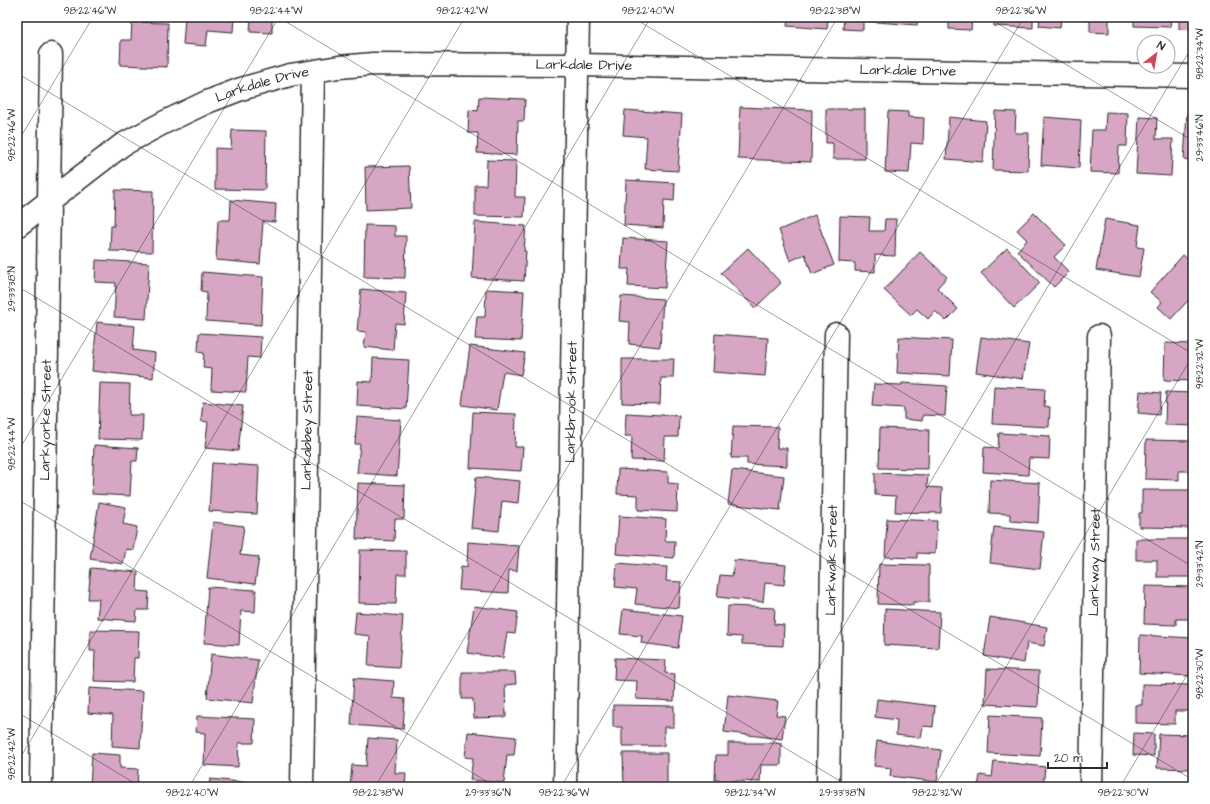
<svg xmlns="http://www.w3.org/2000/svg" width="1210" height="804" font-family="'Architects Daughter',sans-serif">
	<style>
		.building { fill: #d7a6c4; stroke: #2b2b2b }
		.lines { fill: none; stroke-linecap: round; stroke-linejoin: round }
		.minor-casing { stroke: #2b2b2b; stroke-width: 25 }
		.minor { stroke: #fff; stroke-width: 22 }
		.ticks { fill: none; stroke: #2b2b2b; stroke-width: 1; stroke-opacity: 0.45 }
		.labels { text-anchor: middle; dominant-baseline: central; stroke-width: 3.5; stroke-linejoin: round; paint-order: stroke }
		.street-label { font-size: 14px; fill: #2b2b2b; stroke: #fff }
		.neatline { fill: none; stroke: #2b2b2b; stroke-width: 1.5 }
		.ticks-label { font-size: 10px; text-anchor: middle; fill: #2b2b2b }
	</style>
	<rect width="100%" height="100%" fill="#fff"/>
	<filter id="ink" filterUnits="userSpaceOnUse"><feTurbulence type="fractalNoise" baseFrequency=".025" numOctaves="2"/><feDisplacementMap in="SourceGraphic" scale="8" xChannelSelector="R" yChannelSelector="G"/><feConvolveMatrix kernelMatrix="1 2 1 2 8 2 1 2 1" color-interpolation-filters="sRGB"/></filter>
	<g filter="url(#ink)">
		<g class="building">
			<path d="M 185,17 L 234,17 L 233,32 L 208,30 L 206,46 L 183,44 Z"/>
			<path d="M 251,17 L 272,17 L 272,33 L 250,32 Z"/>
			<path d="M 759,17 L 782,17 L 781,21 L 759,20 Z"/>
			<path d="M 788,17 L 828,17 L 827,29 L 787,26 Z"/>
			<path d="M 844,17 L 918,17 L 917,25 L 863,21 L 863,30 L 843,29 Z"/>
			<path d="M 949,17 L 972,17 L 971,30 L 949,29 Z"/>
			<path d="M 994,17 L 1033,17 L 1033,28 L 994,26 Z"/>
			<path d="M 1040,17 L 1061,17 L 1060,28 L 1039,26 Z"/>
			<path d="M 1090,17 L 1109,17 L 1109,33 L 1090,32 Z"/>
			<path d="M 1134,17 L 1171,17 L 1170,27 L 1134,26 Z"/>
			<path d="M 1179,17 L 1193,17 L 1193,30 L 1179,29 Z"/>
			<path d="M 132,22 L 168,23 L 167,67 L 120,65 L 121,40 L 131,40 Z"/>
			<path d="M 479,97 L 525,99 L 524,121 L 518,121 L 517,155 L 477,153 L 478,133 L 468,133 L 469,110 L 478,111 Z"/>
			<path d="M 740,107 L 812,110 L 811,162 L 738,159 Z"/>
			<path d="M 826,109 L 865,109 L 865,159 L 833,159 L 833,143 L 826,143 Z"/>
			<path d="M 625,110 L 682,114 L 678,171 L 645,169 L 647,137 L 623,135 Z"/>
			<path d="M 888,111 L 908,112 L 908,117 L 924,118 L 923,144 L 911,143 L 909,173 L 885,172 Z"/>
			<path d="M 995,111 L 1016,112 L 1015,133 L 1029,133 L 1028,171 L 993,170 Z"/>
			<path d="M 1106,112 L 1128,113 L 1127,146 L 1119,146 L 1118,173 L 1090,172 L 1092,130 L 1105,130 Z"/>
			<path d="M 1187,113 L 1193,114 L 1193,161 L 1184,160 Z"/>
			<path d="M 949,117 L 986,121 L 983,162 L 946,159 Z"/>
			<path d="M 1044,117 L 1081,120 L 1079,168 L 1041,165 Z"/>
			<path d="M 1139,117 L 1157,118 L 1156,139 L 1173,139 L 1171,176 L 1136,174 Z"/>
			<path d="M 232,130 L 266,131 L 265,190 L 215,189 L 215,148 L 231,149 Z"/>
			<path d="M 487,160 L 516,161 L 515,197 L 525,197 L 524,217 L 475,216 L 475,185 L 486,185 Z"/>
			<path d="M 409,166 L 411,208 L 366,210 L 365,167 Z"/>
			<path d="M 626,180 L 675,183 L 674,201 L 664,200 L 663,228 L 624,225 Z"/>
			<path d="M 115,190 L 153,191 L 152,252 L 110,251 L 111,226 L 114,226 Z"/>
			<path d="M 231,200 L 276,204 L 275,222 L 263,221 L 260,264 L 216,260 L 218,220 L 230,220 Z"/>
			<path d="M 1034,213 L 1066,245 L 1054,257 L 1069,272 L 1054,287 L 1017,251 L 1027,240 L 1017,230 Z"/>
			<path d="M 815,215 L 834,265 L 812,274 L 805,254 L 790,261 L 779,230 Z"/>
			<path d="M 840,216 L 870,217 L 869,231 L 884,231 L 885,219 L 896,219 L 895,256 L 875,255 L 875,272 L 855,271 L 855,263 L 839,262 Z"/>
			<path d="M 1105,219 L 1140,225 L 1137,247 L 1144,248 L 1139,277 L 1096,270 Z"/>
			<path d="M 475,222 L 526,226 L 524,251 L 526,251 L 524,281 L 472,278 Z"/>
			<path d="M 365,225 L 395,226 L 395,236 L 406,236 L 405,278 L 364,277 Z"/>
			<path d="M 623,238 L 668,241 L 665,288 L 628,286 L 629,269 L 621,269 Z"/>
			<path d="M 748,248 L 781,283 L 755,308 L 721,273 Z"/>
			<path d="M 1007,248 L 1040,283 L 1014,308 L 981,273 Z"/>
			<path d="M 920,252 L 947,277 L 937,288 L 958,309 L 946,321 L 935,311 L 928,319 L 917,309 L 911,315 L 884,290 Z"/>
			<path d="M 1183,255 L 1193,264 L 1193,295 L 1171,319 L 1158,307 L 1162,302 L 1150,292 Z"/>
			<path d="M 96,260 L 149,263 L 146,319 L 114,317 L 116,283 L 95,282 Z"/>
			<path d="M 202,272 L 263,277 L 261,325 L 206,321 L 207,292 L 201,291 Z"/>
			<path d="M 361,289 L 406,293 L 404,324 L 395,323 L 393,350 L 364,347 L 366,332 L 357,331 Z"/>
			<path d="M 486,289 L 524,291 L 521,341 L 475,339 L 477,317 L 485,317 Z"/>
			<path d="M 621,296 L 663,299 L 660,347 L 629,344 L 630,322 L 619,321 Z"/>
			<path d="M 97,322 L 135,326 L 133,350 L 155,353 L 153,378 L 92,371 Z"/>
			<path d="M 199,333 L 261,337 L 260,358 L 248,357 L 246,392 L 211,390 L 212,369 L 203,368 L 204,353 L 198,352 Z"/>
			<path d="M 715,334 L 768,338 L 765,376 L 713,372 Z"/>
			<path d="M 899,337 L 952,340 L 950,376 L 897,373 Z"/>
			<path d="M 981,337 L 1029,344 L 1023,379 L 976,372 Z"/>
			<path d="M 1165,343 L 1193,344 L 1193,381 L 1164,380 Z"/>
			<path d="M 470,346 L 525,353 L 521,375 L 503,372 L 497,410 L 462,405 Z"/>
			<path d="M 373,358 L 409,360 L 406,409 L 357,406 L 358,381 L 372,382 Z"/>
			<path d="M 622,359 L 674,359 L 673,378 L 661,378 L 660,404 L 622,403 Z"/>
			<path d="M 100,383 L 130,384 L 129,415 L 143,415 L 142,440 L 98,439 Z"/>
			<path d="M 902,383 L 947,386 L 945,416 L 923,415 L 922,421 L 904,419 L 904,408 L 872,406 L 874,384 L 902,385 Z"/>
			<path d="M 994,386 L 1045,389 L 1044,406 L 1050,407 L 1049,427 L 992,424 Z"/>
			<path d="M 1140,391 L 1161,393 L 1159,415 L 1138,413 Z"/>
			<path d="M 1166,392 L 1193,393 L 1193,426 L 1165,425 Z"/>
			<path d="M 203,402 L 243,406 L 238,451 L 205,448 L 208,422 L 201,421 Z"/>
			<path d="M 473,412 L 516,414 L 515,447 L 523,447 L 521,471 L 470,468 Z"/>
			<path d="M 626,413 L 679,416 L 678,437 L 665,437 L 664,461 L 631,460 L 632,436 L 625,436 Z"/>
			<path d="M 357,417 L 401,420 L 397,476 L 357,473 L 360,444 L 355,444 Z"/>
			<path d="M 733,426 L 778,427 L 777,448 L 787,448 L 787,466 L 747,464 L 747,458 L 731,458 Z"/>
			<path d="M 880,428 L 929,430 L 928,469 L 879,468 Z"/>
			<path d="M 999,433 L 1050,436 L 1049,459 L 1029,458 L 1028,475 L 983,472 L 984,447 L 998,448 Z"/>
			<path d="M 1146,440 L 1193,441 L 1193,471 L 1179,471 L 1179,480 L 1145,479 Z"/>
			<path d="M 94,445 L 138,448 L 137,461 L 132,461 L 130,496 L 92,494 Z"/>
			<path d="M 212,463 L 259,466 L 257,514 L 209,511 Z"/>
			<path d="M 618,469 L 668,472 L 668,483 L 678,484 L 677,512 L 638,510 L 638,495 L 617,494 Z"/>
			<path d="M 732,470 L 784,476 L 780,510 L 728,504 Z"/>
			<path d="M 875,473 L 928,475 L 927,487 L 942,488 L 941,513 L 895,512 L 896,496 L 875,495 Z"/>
			<path d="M 476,477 L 520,481 L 518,503 L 502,501 L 499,531 L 471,528 Z"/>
			<path d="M 990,480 L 1040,483 L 1038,523 L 1010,521 L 1010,514 L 989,513 Z"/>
			<path d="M 358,483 L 405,485 L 404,519 L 395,519 L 394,541 L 356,539 Z"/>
			<path d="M 1142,490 L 1193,490 L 1193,528 L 1139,527 L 1139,513 L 1142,513 Z"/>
			<path d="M 99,502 L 126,507 L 123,524 L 137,527 L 133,550 L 126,549 L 123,564 L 90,559 Z"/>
			<path d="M 619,516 L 666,519 L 665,541 L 675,541 L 674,558 L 616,554 Z"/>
			<path d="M 887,519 L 937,521 L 935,554 L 917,553 L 917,558 L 885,557 Z"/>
			<path d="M 213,522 L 244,526 L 240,555 L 259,557 L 255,584 L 207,578 Z"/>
			<path d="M 994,527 L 1044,532 L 1040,569 L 990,563 Z"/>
			<path d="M 1136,539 L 1190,539 L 1190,552 L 1193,552 L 1193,577 L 1157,577 L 1157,560 L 1136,560 Z"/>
			<path d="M 468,542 L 519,546 L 517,571 L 509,570 L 508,593 L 459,590 L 461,566 L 467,567 Z"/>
			<path d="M 360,550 L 406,551 L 406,574 L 397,574 L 396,604 L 359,603 Z"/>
			<path d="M 734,560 L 786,565 L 784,585 L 765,583 L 763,602 L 717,597 L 720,575 L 732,576 Z"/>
			<path d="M 617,563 L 667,567 L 666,581 L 681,582 L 679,608 L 635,604 L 637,589 L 615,587 Z"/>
			<path d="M 879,564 L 929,565 L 929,602 L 913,602 L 913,605 L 878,604 Z"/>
			<path d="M 91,568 L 138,572 L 137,591 L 149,592 L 148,610 L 137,610 L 136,621 L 97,618 L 99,599 L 88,599 Z"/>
			<path d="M 1145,586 L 1193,587 L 1193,619 L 1176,619 L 1176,625 L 1144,624 Z"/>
			<path d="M 208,587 L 256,590 L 255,612 L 241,611 L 239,645 L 204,643 Z"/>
			<path d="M 474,606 L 518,612 L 515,634 L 507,633 L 503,658 L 467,653 Z"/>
			<path d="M 728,606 L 775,608 L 774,624 L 784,625 L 783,646 L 742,644 L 742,637 L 727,636 Z"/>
			<path d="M 623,609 L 682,616 L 678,648 L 641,643 L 642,636 L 620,634 Z"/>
			<path d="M 885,609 L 940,612 L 938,648 L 884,645 Z"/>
			<path d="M 356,612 L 403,616 L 399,668 L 368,666 L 370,636 L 354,634 Z"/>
			<path d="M 990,617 L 1047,627 L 1044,646 L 1027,643 L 1024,663 L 984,656 Z"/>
			<path d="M 90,630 L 139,631 L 138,658 L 134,658 L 133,682 L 94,681 L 95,651 L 90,651 Z"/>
			<path d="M 1140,635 L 1192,638 L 1190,676 L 1139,673 Z"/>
			<path d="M 211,654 L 258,660 L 253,703 L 207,698 Z"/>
			<path d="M 615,658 L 666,660 L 665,673 L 675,674 L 674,701 L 636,699 L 637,681 L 614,680 Z"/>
			<path d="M 987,669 L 1039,671 L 1038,707 L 985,704 Z"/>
			<path d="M 462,672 L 515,672 L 516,684 L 505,685 L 506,717 L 474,718 L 473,699 L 462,699 Z"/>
			<path d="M 354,678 L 394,681 L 393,698 L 405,699 L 403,729 L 351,725 Z"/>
			<path d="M 1142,684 L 1189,685 L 1189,711 L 1175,711 L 1175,724 L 1135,723 L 1135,705 L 1142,705 Z"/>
			<path d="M 89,688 L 143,691 L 140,748 L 112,746 L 113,715 L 88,713 Z"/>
			<path d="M 728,695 L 778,701 L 776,715 L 785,716 L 782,739 L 724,732 Z"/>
			<path d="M 877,699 L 935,706 L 933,727 L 923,726 L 921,738 L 896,735 L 897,720 L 875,717 Z"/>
			<path d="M 613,705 L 674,706 L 674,727 L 664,727 L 664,746 L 622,746 L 622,727 L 613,727 Z"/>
			<path d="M 990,715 L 1042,718 L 1040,756 L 988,753 Z"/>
			<path d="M 197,716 L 255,719 L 254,743 L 239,743 L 238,767 L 204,765 L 205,733 L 196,732 Z"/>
			<path d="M 468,732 L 516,737 L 514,755 L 507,755 L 504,783 L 470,780 L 473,758 L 465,757 Z"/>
			<path d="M 1134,733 L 1154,734 L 1154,756 L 1133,755 Z"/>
			<path d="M 1159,734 L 1193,735 L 1193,769 L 1157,768 Z"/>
			<path d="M 368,738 L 397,740 L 395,773 L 406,773 L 405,787 L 350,787 L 352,765 L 366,766 Z"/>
			<path d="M 877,741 L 941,750 L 937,782 L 890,776 L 891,768 L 874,766 Z"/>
			<path d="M 728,743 L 781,743 L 781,765 L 761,765 L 760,782 L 715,780 L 716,755 L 728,755 Z"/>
			<path d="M 92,753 L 120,755 L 120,768 L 138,769 L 137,787 L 90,787 Z"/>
			<path d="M 623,753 L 667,753 L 667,787 L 624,787 Z"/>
			<path d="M 994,761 L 1045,767 L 1043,787 L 1024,785 L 1024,787 L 978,787 L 980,775 L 992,777 Z"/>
			<path d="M 210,779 L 253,783 L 253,787 L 209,787 Z"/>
			<rect x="1147" y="783" width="46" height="4"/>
		</g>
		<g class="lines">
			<defs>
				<g id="minor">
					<path id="s1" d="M 17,226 L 122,145 L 165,122 L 207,102 L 241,89 L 290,75 L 339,67 L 373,64 L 578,65 L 1193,76"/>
					<path id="s2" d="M 41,787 L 51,54"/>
					<path id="s3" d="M 302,787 L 313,72"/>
					<path id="s4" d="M 565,787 L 578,17"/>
					<path id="s5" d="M 828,787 L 836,334"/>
					<path id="s6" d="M 1091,787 L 1099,336"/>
				</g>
			</defs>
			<use href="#minor" class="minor-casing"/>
			<use href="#minor" class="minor"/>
		</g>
	</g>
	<path class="ticks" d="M 278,17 L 1193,567M 632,17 L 1193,354M 987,17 L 1193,141M 17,73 L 1193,780M 17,143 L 93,17M 17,286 L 850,787M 17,453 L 279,17M 17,499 L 496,787M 17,712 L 141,787M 17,763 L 465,17M 189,787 L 651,17M 375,787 L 838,17M 561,787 L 1024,17M 747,787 L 1193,45M 934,787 L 1193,355M 1120,787 L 1193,665"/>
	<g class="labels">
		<g class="street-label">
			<text stroke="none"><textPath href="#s1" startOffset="610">Larkdale Drive</textPath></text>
			<text stroke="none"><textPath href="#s1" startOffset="934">Larkdale Drive</textPath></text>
			<text stroke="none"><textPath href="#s1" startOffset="286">Larkdale Drive</textPath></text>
			<text stroke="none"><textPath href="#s4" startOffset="385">Larkbrook Street</textPath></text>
			<text stroke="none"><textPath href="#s2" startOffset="367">Larkyorke Street</textPath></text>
			<text stroke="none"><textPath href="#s3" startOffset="357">Larkabbey Street</textPath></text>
			<text stroke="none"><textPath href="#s5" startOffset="227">Larkwalk Street</textPath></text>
			<text stroke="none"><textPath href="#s6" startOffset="225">Larkway Street</textPath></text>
		</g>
	</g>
	<rect width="1210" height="804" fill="none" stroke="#fff" stroke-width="44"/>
	<g transform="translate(1156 54) rotate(31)"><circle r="19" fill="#ffffff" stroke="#aaaaaa"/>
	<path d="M0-3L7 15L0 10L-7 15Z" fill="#d1495b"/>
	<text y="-6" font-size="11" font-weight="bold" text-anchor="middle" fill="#2b2b2b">N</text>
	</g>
	<path d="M1048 762v6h59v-6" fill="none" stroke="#2b2b2b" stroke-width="2"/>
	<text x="1054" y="762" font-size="12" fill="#2b2b2b" stroke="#ffffff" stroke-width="3" paint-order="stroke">20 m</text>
	<rect x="22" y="22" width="1166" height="760" class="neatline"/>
	<g class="ticks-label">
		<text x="90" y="14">98°22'46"W</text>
		<text x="276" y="14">98°22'44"W</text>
		<text x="462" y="14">98°22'42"W</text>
		<text x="648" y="14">98°22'40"W</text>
		<text x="835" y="14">98°22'38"W</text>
		<text x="1021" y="14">98°22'36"W</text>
		<text transform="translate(1199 54) rotate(-90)" y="4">98°22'34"W</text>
		<text transform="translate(11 135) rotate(-90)" y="4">98°22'46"W</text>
		<text transform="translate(1199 138) rotate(-90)" y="4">29°33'46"N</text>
		<text transform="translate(11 289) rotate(-90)" y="4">29°33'38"N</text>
		<text transform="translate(1199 364) rotate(-90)" y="4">98°22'32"W</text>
		<text transform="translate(11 444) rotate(-90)" y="4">98°22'44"W</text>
		<text transform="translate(1199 564) rotate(-90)" y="4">29°33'42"N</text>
		<text transform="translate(1199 674) rotate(-90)" y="4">98°22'30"W</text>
		<text transform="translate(11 754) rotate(-90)" y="4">98°22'42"W</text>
		<text x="192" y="796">98°22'40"W</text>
		<text x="378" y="796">98°22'38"W</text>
		<text x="488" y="796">29°33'36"N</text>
		<text x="564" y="796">98°22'36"W</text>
		<text x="750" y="796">98°22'34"W</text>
		<text x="842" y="796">29°33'38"N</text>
		<text x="937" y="796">98°22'32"W</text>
		<text x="1123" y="796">98°22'30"W</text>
	</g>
</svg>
